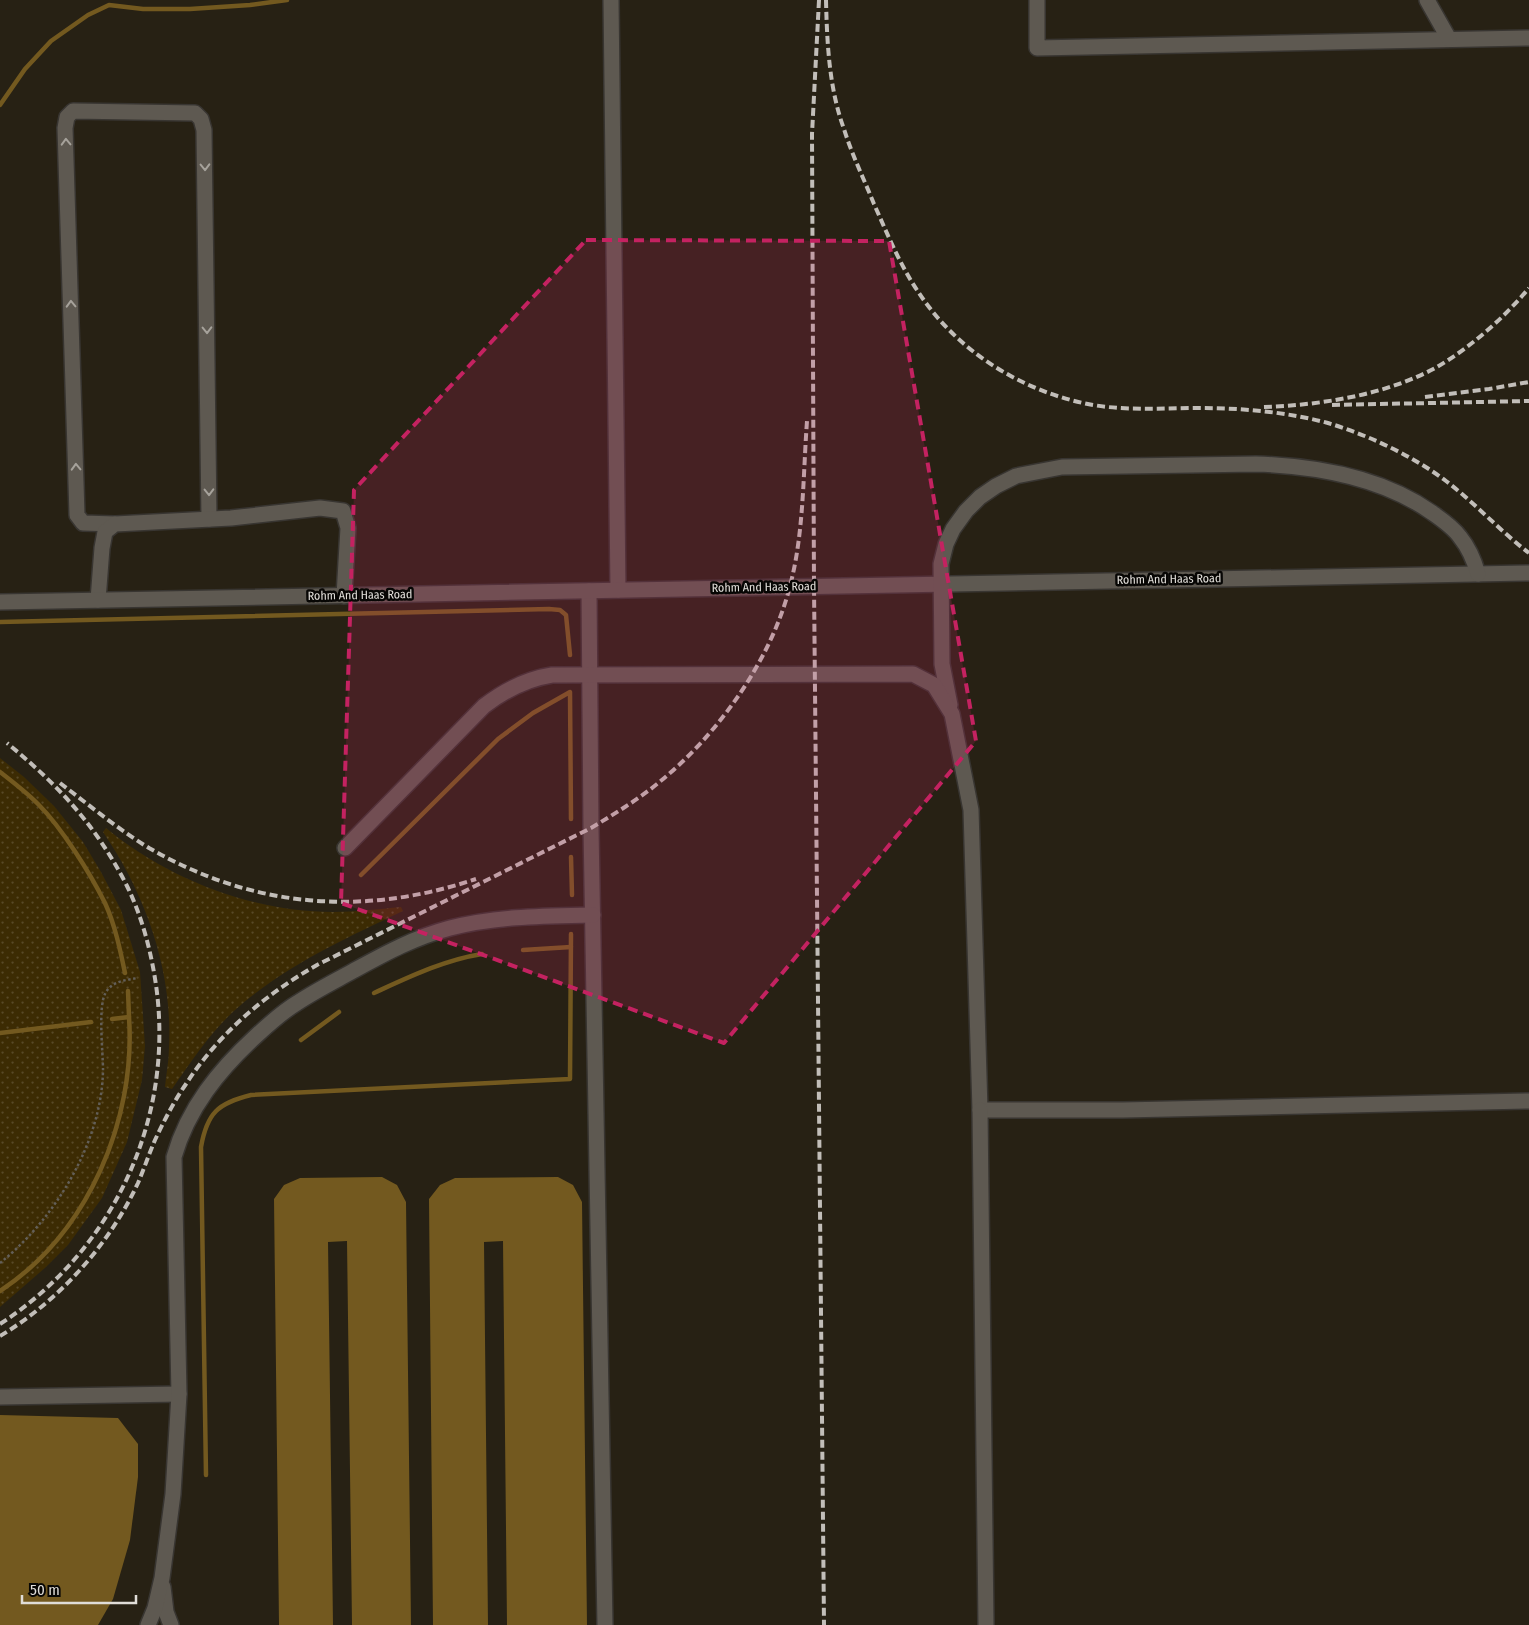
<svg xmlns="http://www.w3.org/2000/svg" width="1529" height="1625" font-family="'Fira Sans Condensed',sans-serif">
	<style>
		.built { fill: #272114 }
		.green { fill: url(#green-dots) }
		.water { fill: #73591f }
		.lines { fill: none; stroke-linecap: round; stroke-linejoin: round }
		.stream { stroke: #73591f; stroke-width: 4.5 }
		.minor-casing { stroke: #383531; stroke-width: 18 }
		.path { stroke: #635f59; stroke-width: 2.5; stroke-dasharray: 2.5 2.5; stroke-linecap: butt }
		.minor { stroke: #5e5951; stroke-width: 15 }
		.rail { stroke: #c2beb9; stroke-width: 4; stroke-dasharray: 8 4; stroke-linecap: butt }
		.oneway { stroke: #a6a29b }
		.marked { fill: #c42261; fill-opacity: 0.2; stroke: #c42261; stroke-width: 4; stroke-dasharray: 10 6; stroke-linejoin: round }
		.labels { text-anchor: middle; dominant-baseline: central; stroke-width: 5; stroke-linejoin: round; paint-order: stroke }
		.street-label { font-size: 12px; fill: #e0ddd8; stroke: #070604 }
	</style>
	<defs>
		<pattern id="green-dots" width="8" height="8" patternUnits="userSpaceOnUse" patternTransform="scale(1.25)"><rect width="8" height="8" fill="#3c2b03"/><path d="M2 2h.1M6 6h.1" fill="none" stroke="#584927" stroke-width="1.8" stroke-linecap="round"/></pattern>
	</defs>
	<rect width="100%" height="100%" fill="#1e1a13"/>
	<rect class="built" x="0" y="0" width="1529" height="1625"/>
	<g class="green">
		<path d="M 0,758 L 24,777 L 54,806 L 83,842 L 101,872 L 121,910 L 140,972 L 145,1046 L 142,1080 L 127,1142 L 102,1198 L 68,1245 L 46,1267 L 0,1307 Z"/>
		<path d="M 106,828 C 168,879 252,912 333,912 C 356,912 378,909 401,907 L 403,911 C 344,939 283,967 234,1011 C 210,1033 191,1062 172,1089 L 165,1087 C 166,1074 169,1061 169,1048 C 173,971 146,895 103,832 Z"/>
	</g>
	<g class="water">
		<path d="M 382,1177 L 397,1185 L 406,1202 L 411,1625 L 352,1625 L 347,1241 L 328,1242 L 333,1625 L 279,1625 L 274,1199 L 284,1185 L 300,1178 Z"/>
		<path d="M 558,1177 L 573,1185 L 582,1202 L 587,1625 L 507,1625 L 503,1241 L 484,1242 L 488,1625 L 433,1625 L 429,1199 L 440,1185 L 455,1178 Z"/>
		<path d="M 0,1415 L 118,1418 L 138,1444 L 138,1477 L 130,1540 L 113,1599 L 98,1625 L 0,1625 Z"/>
	</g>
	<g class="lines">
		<g class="stream">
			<path d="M 0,105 L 25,69 L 51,41 L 88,15 L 109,5 L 143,9 L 190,9 L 250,5 L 287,0"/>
			<path d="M 0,622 L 549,609 L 560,610 L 566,615 L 570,655"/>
			<path d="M 0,772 C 13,782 27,793 38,804 C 62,828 90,873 105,903 C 115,925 120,949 125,973"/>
			<path d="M 571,857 L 572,895"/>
			<path d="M 361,875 L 498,739 L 533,713 L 570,692 L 571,819"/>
			<path d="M 523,950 L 571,947"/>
			<path d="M 374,993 C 409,977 444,960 482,954"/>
			<path d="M 112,1019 L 129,1017 L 128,991"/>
			<path d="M 0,1033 L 91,1022"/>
			<path d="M 301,1040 L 339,1012"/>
			<path d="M 0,1291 C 88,1233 136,1120 129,1017"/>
			<path d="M 206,1475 L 201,1147 C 207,1113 218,1103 251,1095 L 570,1079 L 571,934"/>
		</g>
		<defs>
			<g id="minor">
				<path d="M 611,0 L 618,590"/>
				<path d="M 1037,0 L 1037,48 L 1529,38"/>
				<path d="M 1427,0 L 1449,39"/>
				<path d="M 115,524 L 83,523 L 77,515 L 65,128 L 67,117 L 73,111 L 195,113 L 201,119 L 204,130 L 209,519"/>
				<path d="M 589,591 L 591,828 L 605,1625"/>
				<path d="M 98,600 L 102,548 L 105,532 L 115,524 L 231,518 L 320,508 L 343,511 L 348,528 L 344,596"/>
				<path d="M 0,602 L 1529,573"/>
				<path d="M 950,705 L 942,664 L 941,564 L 946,544 L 953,529 L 966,511 L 980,497 L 996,486 L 1016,476 L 1062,467 L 1256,464 C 1316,466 1381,477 1431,512 C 1441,519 1453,527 1460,537 C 1469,548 1474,560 1478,574"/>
				<path d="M 345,848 L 484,706 C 505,690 526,679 552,675 L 913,674 L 934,685 L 952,714 L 971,810 L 980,1110 L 1123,1110 L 1529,1101"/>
				<path d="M 980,1110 L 986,1625"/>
				<path d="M 0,1397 L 179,1394"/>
				<path d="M 163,1587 L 166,1612 L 171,1625"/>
				<path d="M 148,1625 L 155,1608 L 162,1578 L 173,1494 L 179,1394 L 174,1157 C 188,1108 219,1070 256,1036 C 269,1024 282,1012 297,1003 C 315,991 335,981 353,971 C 386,953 413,938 450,928 C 497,916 545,916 593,915"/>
			</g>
		</defs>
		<use href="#minor" class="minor-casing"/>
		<path class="path" d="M 0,1263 C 55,1219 102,1142 103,1070 C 103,1052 98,1008 105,994 C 111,981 126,980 138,978"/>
		<use href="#minor" class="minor"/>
		<g class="rail">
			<path d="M 819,0 L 812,134 L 814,586 L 824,1625"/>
			<path d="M 826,0 C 827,43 829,88 844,129 C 852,155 864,179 874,204 C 887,233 899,263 917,290 C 956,351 1022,392 1093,405 C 1129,411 1163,408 1199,408 C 1242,408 1287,412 1328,423 C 1368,435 1413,456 1446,481 C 1475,503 1500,531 1529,553"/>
			<path d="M 1425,397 L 1489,389 L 1529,382"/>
			<path d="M 1332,405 L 1529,401"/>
			<path d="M 1264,407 C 1321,405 1386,395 1437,367 C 1471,347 1504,318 1529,288"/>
			<path d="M 60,783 C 89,805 118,829 149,848 C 253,908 363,917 476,879"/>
			<path d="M 0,1324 C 113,1251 175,1119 156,985 C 151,951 142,916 126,884 C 95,824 58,785 7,743"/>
			<path d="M 0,1336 C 59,1301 109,1245 138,1183 C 144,1169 149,1154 155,1140 C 164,1121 174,1101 186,1084 C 219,1033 266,994 317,965 L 591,828 C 614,814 636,801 657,784 C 717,736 771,661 790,586 C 804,533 803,475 807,421"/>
		</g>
	</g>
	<defs><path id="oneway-chevron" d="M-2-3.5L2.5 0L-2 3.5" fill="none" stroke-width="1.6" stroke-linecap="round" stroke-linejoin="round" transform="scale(1.25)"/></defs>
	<g class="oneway">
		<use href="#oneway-chevron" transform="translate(66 142) rotate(-92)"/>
		<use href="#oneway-chevron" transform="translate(205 167) rotate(89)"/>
		<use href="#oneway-chevron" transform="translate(71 304) rotate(-92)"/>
		<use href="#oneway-chevron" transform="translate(207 330) rotate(89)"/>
		<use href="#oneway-chevron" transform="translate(76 467) rotate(-92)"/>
		<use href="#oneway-chevron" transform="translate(209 492) rotate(89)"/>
	</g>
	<path class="marked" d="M 586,240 L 889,241 L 976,741 L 724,1043 L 341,903 L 354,490 Z"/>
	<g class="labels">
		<g class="street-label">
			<text transform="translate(1169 579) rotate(-1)">Rohm And Haas Road</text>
			<text transform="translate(764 587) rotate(-1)">Rohm And Haas Road</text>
			<text transform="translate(360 595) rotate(-1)">Rohm And Haas Road</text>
		</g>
	</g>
	<path d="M22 1595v8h114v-8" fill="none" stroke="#e0ddd8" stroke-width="2.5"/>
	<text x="30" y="1595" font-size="15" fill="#e0ddd8" stroke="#070604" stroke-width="4" paint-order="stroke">50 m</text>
</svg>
